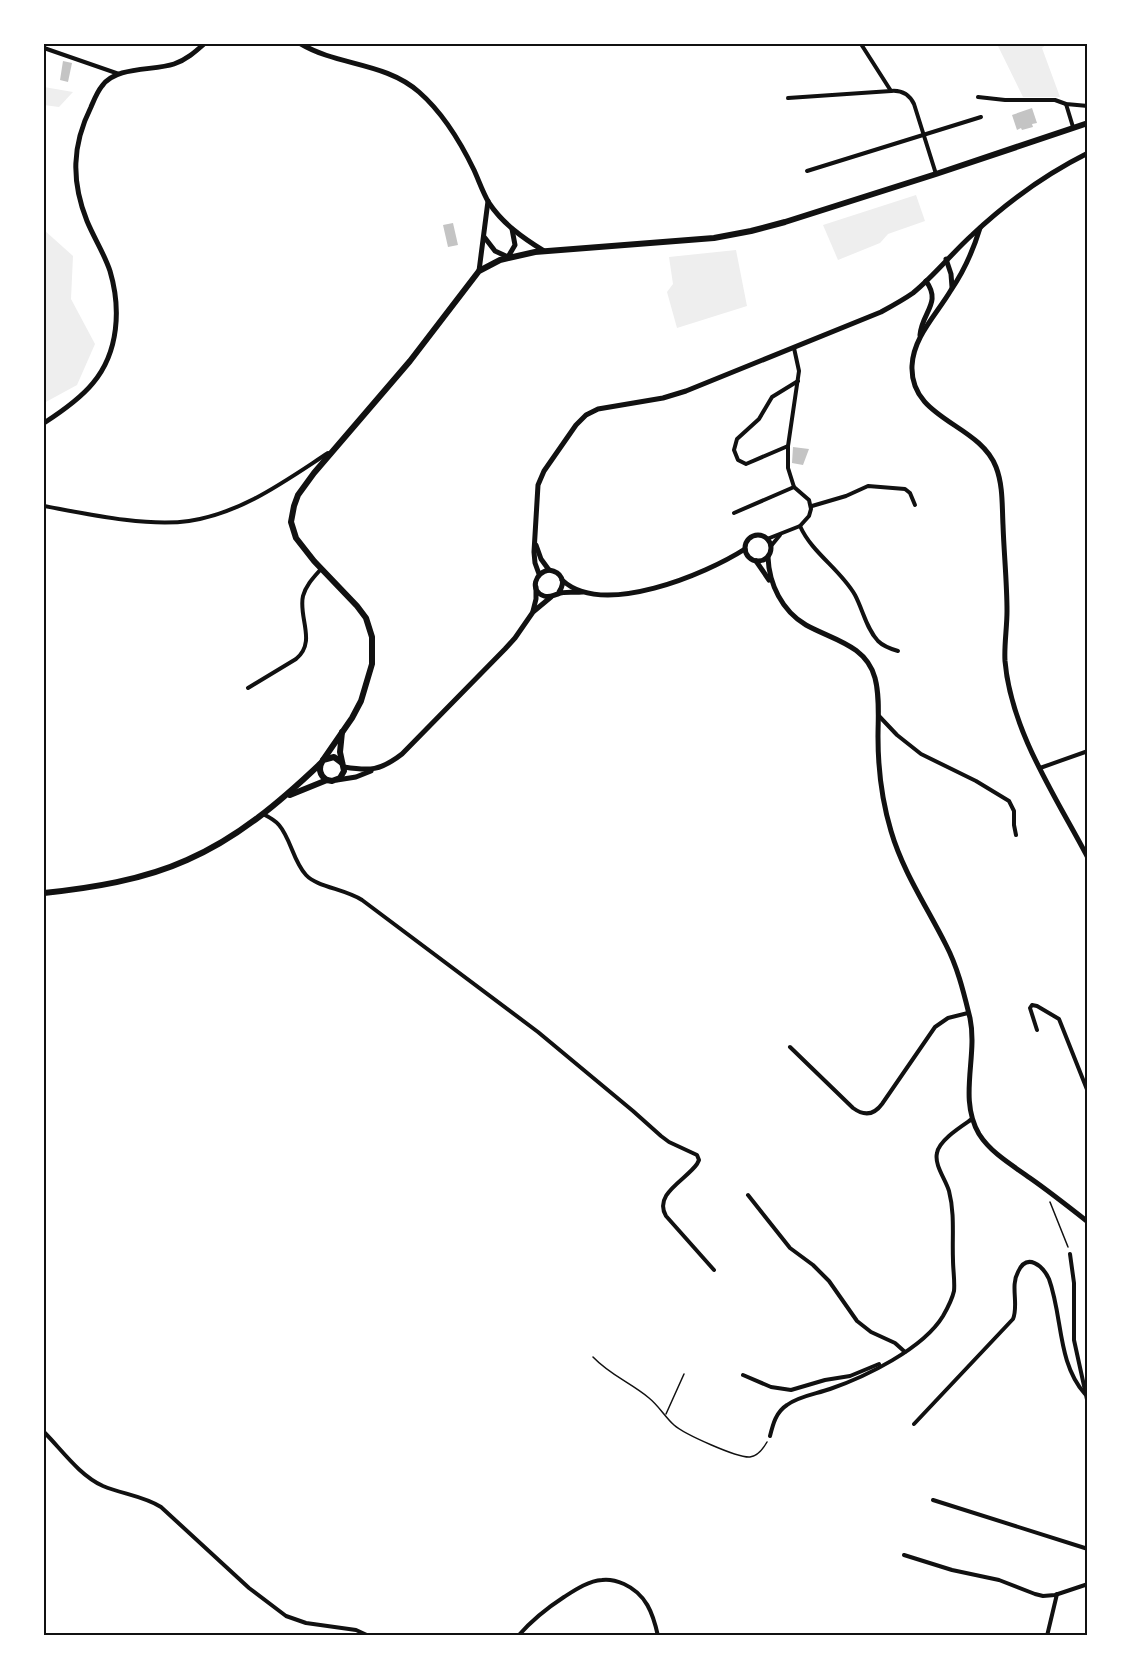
<svg xmlns="http://www.w3.org/2000/svg" width="1131" height="1679" font-family="'Fira Sans',sans-serif">
	<style>
		.green { fill: #eee }
		.building { fill: #c4c4c4 }
		.lines { fill: none; stroke-linecap: round; stroke-linejoin: round }
		.path { stroke: #111; stroke-width: 1.5 }
		.minor { stroke: #111; stroke-width: 4 }
		.secondary { stroke: #111; stroke-width: 5 }
		.primary { stroke: #111; stroke-width: 6 }
		.neatline { fill: none; stroke: #111; stroke-width: 2 }
	</style>
	<rect width="100%" height="100%" fill="#fff"/>
	<g class="green">
		<path d="M 997,44 L 1047,44 L 1042,48 L 1060,97 L 1023,97 Z"/>
		<path d="M 44,87 L 73,92 L 59,107 L 44,105 Z"/>
		<path d="M 916,195 L 925,221 L 888,234 L 880,243 L 838,260 L 823,225 Z"/>
		<path d="M 44,230 L 73,256 L 71,299 L 95,344 L 77,385 L 44,403 Z"/>
		<path d="M 736,250 L 747,306 L 677,328 L 667,292 L 673,284 L 669,257 Z"/>
	</g>
	<g class="building">
		<path d="M 63,61 L 72,63 L 68,82 L 60,80 Z"/>
		<path d="M 1032,108 L 1037,123 L 1032,124 L 1033,127 L 1022,130 L 1021,128 L 1017,130 L 1012,115 Z"/>
		<path d="M 453,223 L 458,245 L 448,247 L 443,225 Z"/>
		<path d="M 793,447 L 809,449 L 803,465 L 792,463 Z"/>
	</g>
	<g class="lines">
		<g class="path">
			<path d="M 1050,1202 L 1068,1247"/>
			<path d="M 593,1357 C 610,1375 631,1383 649,1398 C 659,1406 665,1417 674,1425 C 684,1434 737,1458 750,1457 C 758,1456 763,1449 767,1442"/>
			<path d="M 666,1414 L 684,1374"/>
		</g>
		<g class="minor">
			<path d="M 861,44 L 891,91"/>
			<path d="M 44,48 L 119,74"/>
			<path d="M 978,97 L 1005,100 L 1055,100 L 1066,104 L 1088,106"/>
			<path d="M 788,98 L 891,91 C 902,90 909,94 914,104 L 936,174"/>
			<path d="M 1066,104 L 1073,127"/>
			<path d="M 807,171 L 981,117"/>
			<path d="M 788,446 L 746,464 L 738,460 L 734,450 L 737,439 L 759,419 L 772,397 L 798,381"/>
			<path d="M 44,506 C 87,514 146,527 189,521 C 242,513 285,481 328,453"/>
			<path d="M 812,506 L 846,496 L 868,486 L 905,489 L 910,493 L 915,505"/>
			<path d="M 734,513 L 794,487"/>
			<path d="M 800,526 C 812,553 840,569 855,595 C 863,610 866,628 878,641 C 883,646 891,649 898,651"/>
			<path d="M 767,539 L 800,526 L 809,516 L 811,509 L 809,500 L 794,487 L 788,468 L 788,446 L 799,371 L 794,348"/>
			<path d="M 771,546 L 780,535"/>
			<path d="M 248,688 L 296,659 C 317,642 298,617 303,596 C 306,585 314,577 321,569"/>
			<path d="M 879,716 L 897,735 L 921,754 L 976,781 L 1009,801 L 1014,811 L 1014,825 L 1016,835"/>
			<path d="M 1040,768 L 1088,751"/>
			<path d="M 263,814 C 269,817 275,820 279,825 C 291,839 293,861 306,875 C 317,887 345,889 362,900 L 538,1032 L 633,1111 L 661,1136 L 669,1142 L 697,1155 L 699,1160 L 697,1164 C 686,1180 653,1194 666,1216 L 714,1270"/>
			<path d="M 1037,1030 L 1030,1008 L 1032,1005 L 1037,1006 L 1059,1019 L 1088,1092"/>
			<path d="M 790,1047 L 853,1108 C 864,1116 874,1115 882,1104 L 935,1027 L 948,1018 L 968,1013"/>
			<path d="M 748,1195 L 790,1248 L 813,1265 L 829,1281 L 857,1321 L 871,1332 L 895,1343 L 905,1352"/>
			<path d="M 1070,1254 L 1074,1283 L 1074,1340 L 1088,1404"/>
			<path d="M 743,1375 L 771,1387 L 791,1390 L 825,1380 L 850,1376 L 879,1364"/>
			<path d="M 914,1424 L 1013,1319 C 1019,1305 1010,1286 1018,1272 C 1027,1252 1043,1266 1049,1279 C 1063,1318 1057,1362 1085,1394"/>
			<path d="M 44,1432 C 62,1450 79,1475 103,1486 C 122,1494 144,1496 161,1507 L 249,1588 L 286,1616 L 306,1623 L 356,1630 L 369,1636"/>
			<path d="M 770,1436 C 773,1424 776,1412 787,1405 C 799,1396 816,1394 830,1389 C 865,1377 923,1349 943,1316 C 947,1309 952,1300 954,1291 C 955,1281 953,1270 953,1260 C 952,1237 955,1214 949,1191 C 946,1180 934,1165 937,1153 C 939,1140 962,1126 972,1119"/>
			<path d="M 933,1500 L 1088,1549"/>
			<path d="M 904,1555 L 952,1570 L 999,1580 L 1035,1594 L 1043,1596 L 1055,1595 L 1088,1584"/>
			<path d="M 518,1636 C 532,1620 547,1608 564,1597 C 575,1590 588,1581 602,1580 C 609,1579 617,1581 624,1584 C 646,1594 653,1613 658,1636"/>
			<path d="M 1047,1636 L 1057,1594"/>
		</g>
		<g class="secondary">
			<path d="M 301,44 C 338,66 385,62 419,92 C 443,113 460,141 474,170 C 479,181 483,193 489,203 C 503,224 523,238 544,251"/>
			<path d="M 980,228 C 973,251 964,271 951,290 C 937,314 913,337 912,366 C 910,420 979,423 996,467 C 1003,485 1002,505 1003,525 C 1004,554 1007,583 1007,611 C 1007,628 1004,645 1005,661 C 1011,731 1056,797 1088,858"/>
			<path d="M 485,238 L 495,251 L 508,257 L 515,245 L 512,229"/>
			<path d="M 946,259 L 951,274 L 952,287"/>
			<path d="M 479,271 L 488,201"/>
			<path d="M 920,335 C 922,312 942,303 926,281"/>
			<path d="M 44,423 C 61,412 80,399 93,383 C 119,352 121,308 110,271 C 104,253 94,238 87,221 C 71,181 72,145 91,107 C 94,100 97,92 102,86 C 116,66 153,71 174,64 C 186,60 195,52 204,44"/>
			<circle cx="758" cy="548" r="13"/>
			<path d="M 536,545 L 541,559 L 549,570"/>
			<path d="M 768,557 C 769,584 782,611 806,625 C 833,640 866,645 875,678 C 880,697 878,718 878,737 C 878,768 882,801 891,831 C 903,872 927,907 946,945 C 958,968 964,994 970,1018 C 978,1057 958,1098 979,1134 C 991,1153 1012,1165 1030,1178 C 1050,1192 1069,1207 1088,1222"/>
			<path d="M 756,561 L 769,580"/>
			<path d="M 539,574 L 535,563 L 534,552 L 538,485 L 544,471 L 576,425 L 586,415 L 598,409 L 663,398 L 686,391 L 881,312 C 892,306 903,300 913,293 C 934,276 952,253 972,235 C 1007,202 1044,175 1088,153"/>
			<path d="M 562,580 C 603,618 706,574 745,549"/>
			<path d="M 559,592 C 566,582 562,572 549,570 C 535,572 529,591 544,596 C 550,598 553,595 558,594 C 564,591 574,593 582,592"/>
			<path d="M 533,611 L 536,599 L 536,587"/>
			<path d="M 344,767 C 370,771 380,771 402,754 L 505,649 L 515,638 L 533,612 L 551,597"/>
			<path d="M 337,780 L 356,777 L 371,771"/>
			<path d="M 1087,1636 L 1088,1631"/>
		</g>
		<g class="primary">
			<path d="M 323,760 L 352,718 L 361,701 L 372,664 L 372,637 L 366,618 L 357,606 L 314,561 L 296,538 L 291,522 L 294,506 L 298,495 L 314,473 L 410,361 L 479,271 L 500,260 L 535,252 L 714,238 L 751,231 L 785,222 L 936,174 L 1088,123"/>
			<path d="M 327,780 C 319,775 318,768 323,760 L 334,757 L 342,763"/>
			<path d="M 290,795 L 327,780 L 332,781 L 340,778 L 344,771 L 340,752 L 342,732"/>
			<path d="M 44,893 C 91,888 143,880 187,860 C 238,838 281,801 321,763"/>
		</g>
	</g>
	<rect width="1131" height="1679" fill="none" stroke="#ffffff" stroke-width="90"/>
	<rect x="45" y="45" width="1041" height="1589" class="neatline"/>
</svg>
